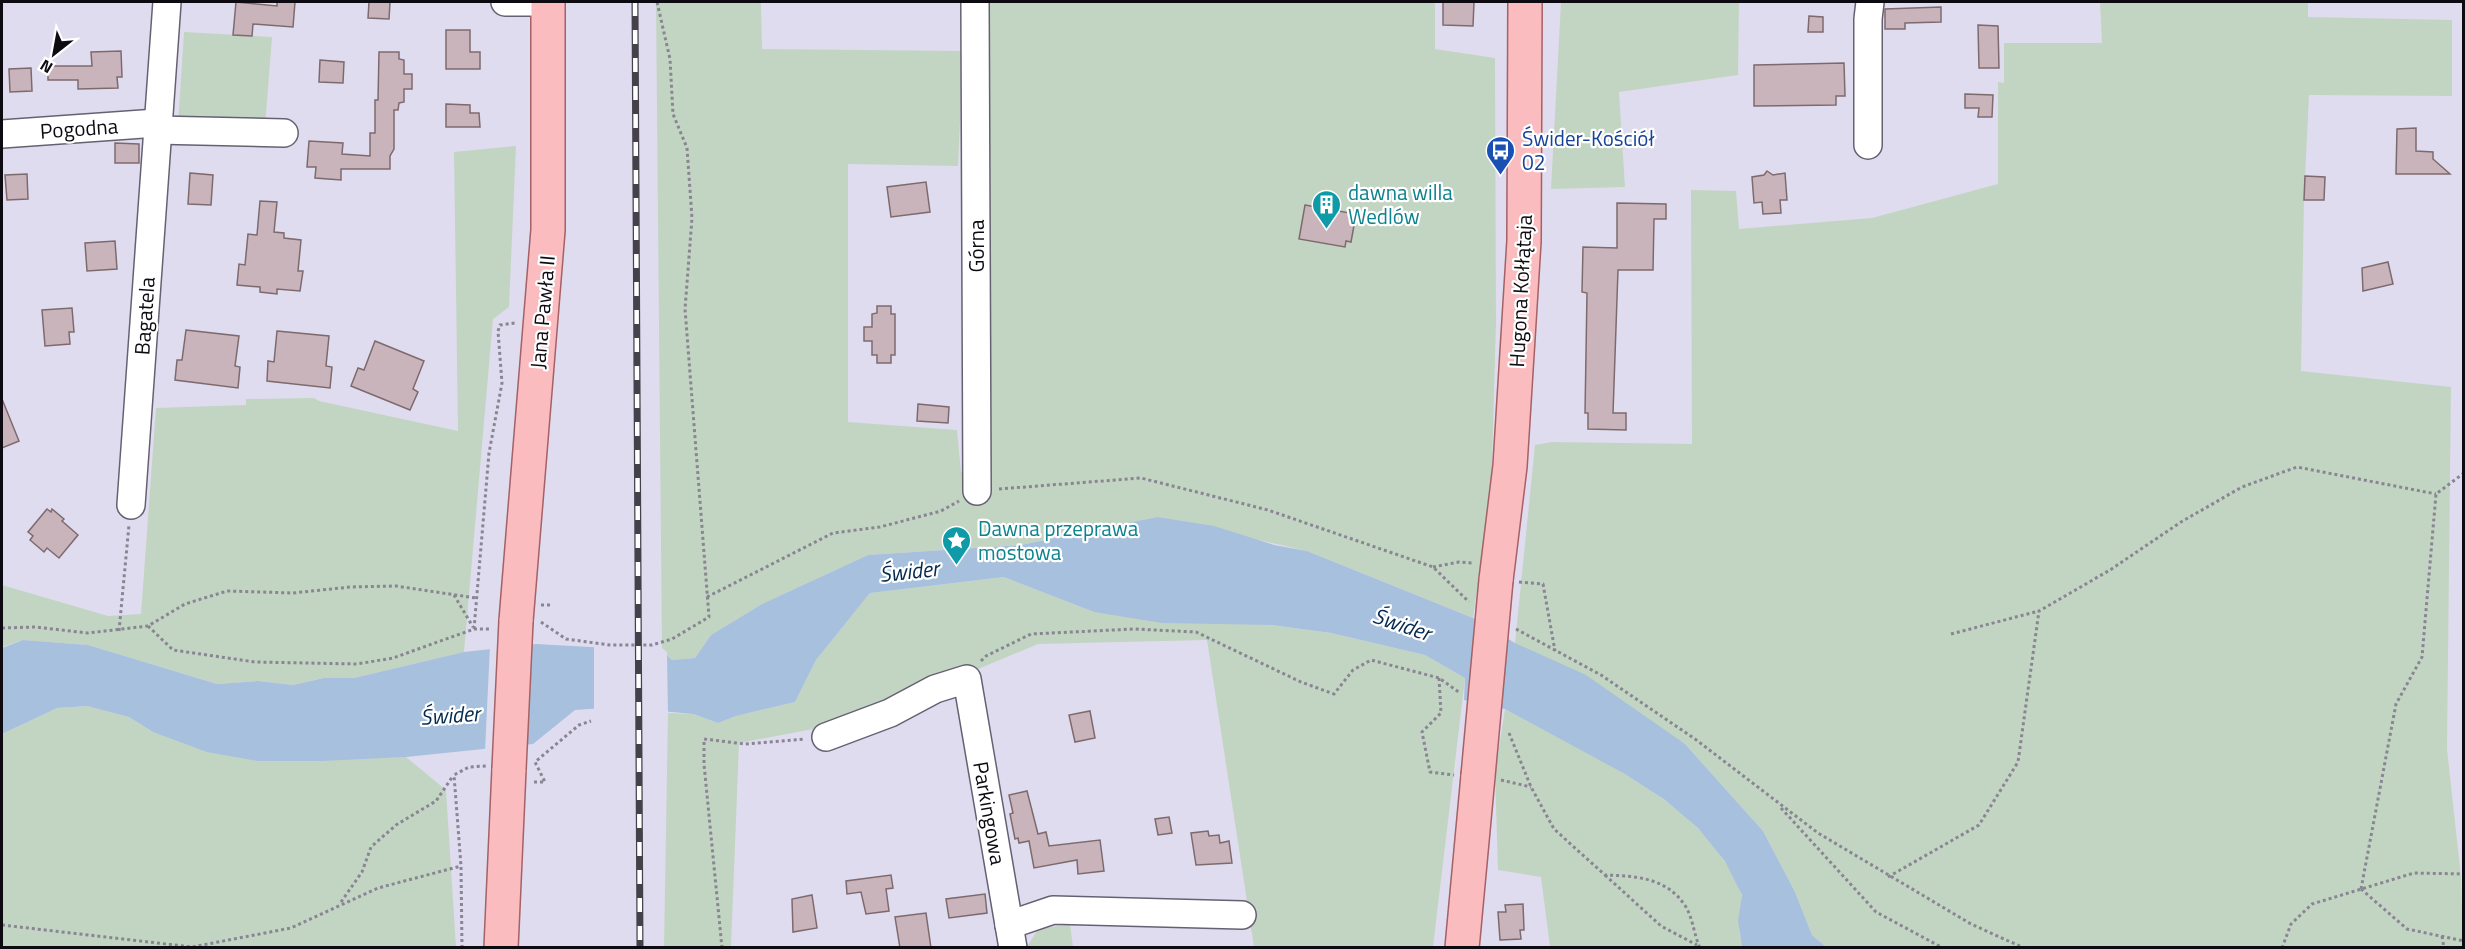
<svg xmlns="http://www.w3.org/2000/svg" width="2465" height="949" font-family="'Titillium Web',sans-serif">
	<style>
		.green { fill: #c2d5c2 }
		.water { fill: #a7c0dd }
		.pier { fill: #e0dcef }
		.building { fill: #cab4bb; stroke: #7d6a6f; stroke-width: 1.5 }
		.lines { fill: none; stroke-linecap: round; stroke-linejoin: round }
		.minor-casing { stroke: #656172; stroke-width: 30 }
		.major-casing { stroke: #a46166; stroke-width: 36 }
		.path { stroke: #898593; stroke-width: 3; stroke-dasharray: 3 3; stroke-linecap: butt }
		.minor { stroke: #fff; stroke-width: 27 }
		.major { stroke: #fabcbf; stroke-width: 33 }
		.rail-casing { stroke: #44414a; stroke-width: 7 }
		.rail { stroke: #fff; stroke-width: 4.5; stroke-dasharray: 14; stroke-linecap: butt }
		.major-bridge-casing { stroke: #a46166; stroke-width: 36; stroke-linecap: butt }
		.major-bridge { stroke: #fabcbf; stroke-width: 33 }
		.labels { text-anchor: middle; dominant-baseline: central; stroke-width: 4.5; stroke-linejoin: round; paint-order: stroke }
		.street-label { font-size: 21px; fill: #0d0b11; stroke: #fff }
		.transit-label { font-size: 21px; fill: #164399; stroke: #fff; text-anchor: start }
		.culture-label { font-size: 21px; fill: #0d838f; stroke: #fff; text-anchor: start }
		.water-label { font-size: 22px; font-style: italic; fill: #032a4f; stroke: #fff }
	</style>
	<rect width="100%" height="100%" fill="#e0dcef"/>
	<g class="green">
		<path d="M 656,2 L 761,2 L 762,49 L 963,51 L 958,166 L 848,164 L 848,422 L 957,430 L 961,472 L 983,472 L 984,2 L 1435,2 L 1435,49 L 1495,58 L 1496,323 L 1491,496 L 1473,618 L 1307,551 L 1157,517 L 1021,545 L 868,555 L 762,604 L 711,635 L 695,658 L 672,660 L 662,651 Z"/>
		<path d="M 1561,2 L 1739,2 L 1738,75 L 1619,92 L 1625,187 L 1551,189 Z"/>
		<path d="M 2100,2 L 2308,2 L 2308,17 L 2452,20 L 2452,96 L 2309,95 L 2304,199 L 2301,371 L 2451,387 L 2447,749 L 2461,877 L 2463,947 L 1826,947 L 1812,935 L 1795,892 L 1763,831 L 1685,744 L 1515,643 L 1535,445 L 1552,442 L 1692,444 L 1691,190 L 1736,191 L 1739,229 L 1872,218 L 1998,184 L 1998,82 L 2004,83 L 2004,43 L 2102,43 Z"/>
		<path d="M 184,32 L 272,37 L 265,127 L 178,124 Z"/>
		<path d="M 516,146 L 509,307 L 493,319 L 464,652 L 354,678 L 324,678 L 293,685 L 258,681 L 217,684 L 88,645 L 23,640 L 2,647 L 2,585 L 108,616 L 141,614 L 156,408 L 246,405 L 246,399 L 314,398 L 319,401 L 458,431 L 454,152 Z"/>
		<path d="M 1004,577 L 1094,612 L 1272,625 L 1331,633 L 1425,655 L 1465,678 L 1433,947 L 1254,947 L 1207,640 L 1038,644 L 952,680 L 824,727 L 739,743 L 731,947 L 664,948 L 668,713 L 692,714 L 718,723 L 736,716 L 795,702 L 816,660 L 870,593 Z"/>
		<path d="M 87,706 L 129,717 L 153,732 L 257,761 L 406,757 L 446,790 L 456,947 L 2,947 L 2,734 L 57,708 Z"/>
		<path d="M 1505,709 C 1580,751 1713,805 1741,893 C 1743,901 1739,912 1739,920 C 1738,929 1741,939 1742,947 L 1550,947 L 1541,877 L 1498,870 L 1495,773 Z"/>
		<path d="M 1070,924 L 1073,947 L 1027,947 L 1038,929 Z"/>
	</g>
	<path class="water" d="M 1157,517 L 1214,526 L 1274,545 L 1307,551 L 1473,618 L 1515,643 L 1586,675 L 1685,744 L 1763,831 L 1795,892 L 1812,935 L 1826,947 L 1742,947 L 1738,921 L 1742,895 L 1725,861 L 1698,828 L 1665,800 L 1625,774 L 1505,709 L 1464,700 L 1465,678 L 1425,655 L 1331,633 L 1272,625 L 1162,623 L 1094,612 L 1004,577 L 870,593 L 816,660 L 795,702 L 736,716 L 718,723 L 693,714 L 618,707 L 575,710 L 533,744 L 406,757 L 321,761 L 257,761 L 207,752 L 153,732 L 129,717 L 87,706 L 57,708 L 2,734 L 2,648 L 23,640 L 88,645 L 217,684 L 258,681 L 293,685 L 324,678 L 354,678 L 464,652 L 536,644 L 662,651 L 672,660 L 695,658 L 711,635 L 762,604 L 868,555 L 1021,545 Z"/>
	<g class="pier">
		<path d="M 532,642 L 526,748 L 485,751 L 490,646 Z"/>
		<path d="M 594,645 L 662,648 L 667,652 L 668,716 L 649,712 L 643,718 L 626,718 L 617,710 L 594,712 Z"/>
	</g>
	<g class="building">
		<path d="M 236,2 L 277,6 L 277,2 L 295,2 L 293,27 L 253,24 L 252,36 L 233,35 Z"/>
		<path d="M 369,2 L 390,2 L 389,19 L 368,18 Z"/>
		<path d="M 1443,2 L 1474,2 L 1473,26 L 1443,25 Z"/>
		<path d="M 1941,7 L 1941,22 L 1905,23 L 1905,29 L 1885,29 L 1885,9 Z"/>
		<path d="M 1809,16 L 1823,17 L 1823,32 L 1808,32 Z"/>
		<path d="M 1978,25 L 1998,26 L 1999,68 L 1979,68 Z"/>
		<path d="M 446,30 L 470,30 L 470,52 L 480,52 L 480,69 L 446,69 Z"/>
		<path d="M 121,51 L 122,77 L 117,77 L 118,88 L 78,89 L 78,80 L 48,80 L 48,66 L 92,66 L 91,52 Z"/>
		<path d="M 379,52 L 399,52 L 399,59 L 404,60 L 404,74 L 412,74 L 412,89 L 404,89 L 404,102 L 399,103 L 398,110 L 394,110 L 394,149 L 390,156 L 390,169 L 341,169 L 341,180 L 315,178 L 316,167 L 307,167 L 309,141 L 343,143 L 342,154 L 370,156 L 370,133 L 375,133 L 375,100 L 378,100 Z"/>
		<path d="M 320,60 L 344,62 L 343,83 L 319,82 Z"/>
		<path d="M 1844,63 L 1845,96 L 1836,96 L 1836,105 L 1754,106 L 1754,65 Z"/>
		<path d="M 31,68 L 32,91 L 10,92 L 9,69 Z"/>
		<path d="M 1965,94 L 1993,95 L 1992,117 L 1978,117 L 1979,108 L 1965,108 Z"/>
		<path d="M 446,104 L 470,105 L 470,113 L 479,113 L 480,127 L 446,127 Z"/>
		<path d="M 2416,128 L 2416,151 L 2433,152 L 2433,159 L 2450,174 L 2396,174 L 2397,129 Z"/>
		<path d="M 115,143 L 139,144 L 139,163 L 115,163 Z"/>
		<path d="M 1767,171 L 1773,175 L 1785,173 L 1787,200 L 1780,200 L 1781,213 L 1763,214 L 1762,202 L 1754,203 L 1752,177 L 1764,175 Z"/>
		<path d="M 190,173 L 213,175 L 211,205 L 188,204 Z"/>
		<path d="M 27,174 L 28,199 L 7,200 L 5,175 Z"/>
		<path d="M 2305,176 L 2325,177 L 2324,200 L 2304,200 Z"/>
		<path d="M 926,182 L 930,212 L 891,217 L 887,187 Z"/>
		<path d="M 260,201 L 277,202 L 274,232 L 284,233 L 284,238 L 301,240 L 298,271 L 303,271 L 300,291 L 277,289 L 277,294 L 260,292 L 260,287 L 237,285 L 239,264 L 245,265 L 248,234 L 257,235 Z"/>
		<path d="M 1617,203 L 1666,204 L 1666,219 L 1654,219 L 1653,270 L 1618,270 L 1613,413 L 1626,413 L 1626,430 L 1588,429 L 1588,413 L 1585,413 L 1587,293 L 1582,292 L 1583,247 L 1617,248 Z"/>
		<path d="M 1305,205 L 1350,213 L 1349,219 L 1355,220 L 1351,242 L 1346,241 L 1345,247 L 1299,239 Z"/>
		<path d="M 115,241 L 117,269 L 87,271 L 85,243 Z"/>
		<path d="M 2388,262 L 2393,284 L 2363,291 L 2362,268 Z"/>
		<path d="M 877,306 L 891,306 L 891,314 L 895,314 L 895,355 L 891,355 L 891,363 L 877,363 L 877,355 L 872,355 L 872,341 L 864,341 L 864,327 L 872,327 L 872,314 L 877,313 Z"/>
		<path d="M 72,308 L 74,332 L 69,332 L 70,344 L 45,346 L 42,310 Z"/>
		<path d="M 186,330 L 239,336 L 235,366 L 240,367 L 238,388 L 175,380 L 177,360 L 182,360 Z"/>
		<path d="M 277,331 L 329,336 L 326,366 L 332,367 L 330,388 L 267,381 L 268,361 L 274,362 Z"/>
		<path d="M 375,341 L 424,361 L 413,389 L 418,392 L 410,410 L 351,386 L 358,368 L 364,370 Z"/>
		<path d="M 2,399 L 19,441 L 2,448 Z"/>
		<path d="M 918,404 L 949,407 L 948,423 L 917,421 Z"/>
		<path d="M 47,509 L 51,512 L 52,509 L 64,519 L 62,521 L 78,535 L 59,558 L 47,548 L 44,552 L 30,540 L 33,536 L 28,532 Z"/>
		<path d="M 1090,711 L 1095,738 L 1075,742 L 1069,715 Z"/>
		<path d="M 1027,791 L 1038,834 L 1046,832 L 1049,846 L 1100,840 L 1104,871 L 1078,874 L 1077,860 L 1034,868 L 1029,841 L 1019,843 L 1018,838 L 1015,839 L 1010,814 L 1013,813 L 1009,795 Z"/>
		<path d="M 1169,817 L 1172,833 L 1158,835 L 1155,819 Z"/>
		<path d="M 1208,831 L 1209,836 L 1219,835 L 1220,843 L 1229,841 L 1232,863 L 1196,865 L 1191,833 Z"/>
		<path d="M 891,875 L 893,888 L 886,889 L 889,911 L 866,914 L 861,892 L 847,894 L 846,881 Z"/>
		<path d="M 985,894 L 987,913 L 949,918 L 946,899 Z"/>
		<path d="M 812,895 L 817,928 L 793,932 L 792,899 Z"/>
		<path d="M 1523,904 L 1524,930 L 1520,930 L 1521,939 L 1500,940 L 1498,912 L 1506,912 L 1505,905 Z"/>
		<path d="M 926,913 L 931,948 L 900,948 L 895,917 Z"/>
	</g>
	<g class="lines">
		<defs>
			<g id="minor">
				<path d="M 505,2 L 533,2"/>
				<path d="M 975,2 L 977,491"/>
				<path d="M 156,130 L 284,133"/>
				<path d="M 2,134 L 157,123"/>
				<path d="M 1868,145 L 1868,19 L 1870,2"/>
				<path d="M 131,505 L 167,2"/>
				<path d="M 826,737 L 890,713 L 935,689 L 967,679 L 1013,948"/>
				<path d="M 1009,925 L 1053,910 L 1242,915"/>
			</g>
			<g id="major">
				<path d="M 1496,580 L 1510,466 L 1524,241 L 1525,2"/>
				<path d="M 516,621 L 548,230 L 548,2"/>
				<path d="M 501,948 L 509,769"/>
				<path d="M 1462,948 L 1478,776"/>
			</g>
		</defs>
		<use href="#minor" class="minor-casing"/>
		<use href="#major" class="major-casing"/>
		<g class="path">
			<path d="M 999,489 L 1141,478 L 1268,510 L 1433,567 L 1469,602"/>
			<path d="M 1433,567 L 1459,562 L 1472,563"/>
			<path d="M 1519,582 L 1543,584 L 1555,651"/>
			<path d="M 454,595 L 473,627"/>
			<path d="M 707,597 L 833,533 L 880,527 L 941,511 L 959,501"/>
			<path d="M 541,605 L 551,605"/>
			<path d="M 541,622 L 566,639 L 610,645 L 652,645 L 672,639 L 709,617 L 685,309 L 692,218 L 687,148 L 673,114 L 670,59 L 657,2"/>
			<path d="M 148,626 L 173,650 L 255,662 L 357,664 L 393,658 L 474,629 L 490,629"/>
			<path d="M 2,628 L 35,627 L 88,633 L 148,626 L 185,604 L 227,591 L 293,593 L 350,587 L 396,586 L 476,598"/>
			<path d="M 474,629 L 489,453 L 502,383 L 498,331 L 500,325 L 515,323"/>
			<path d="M 1516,629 L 1601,675 L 1695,739 L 1818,833 L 1971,924 L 2024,948"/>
			<path d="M 119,631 L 129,525"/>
			<path d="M 1951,634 L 2039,611"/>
			<path d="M 981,661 L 986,656 L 1031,634 L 1134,629 L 1196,632 L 1301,682 L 1334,694 L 1353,670 L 1371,660 L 1439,678 L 1460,693"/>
			<path d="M 1439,678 L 1441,713 L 1422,732 L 1430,772 L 1454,775"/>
			<path d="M 1509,733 L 1531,787 L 1554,829 L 1605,875 C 1635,876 1667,877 1686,907 C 1693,919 1694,935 1700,948"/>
			<path d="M 1501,780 L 1531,787"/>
			<path d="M 534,782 L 545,782 L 535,762 L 579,725 L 591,721"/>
			<path d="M 2464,804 L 2464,861"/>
			<path d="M 1781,808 L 1876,912 L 1943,948"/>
			<path d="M 1605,875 L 1661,926 L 1697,945"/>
			<path d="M 1888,877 L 1979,825 L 2018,762 L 2039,611 L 2110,570 L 2181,522 L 2242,487 L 2297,467 L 2436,494"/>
			<path d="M 2361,889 L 2396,704 L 2422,657 L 2436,494 L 2464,473"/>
			<path d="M 2361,889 L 2407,929 L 2464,941"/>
			<path d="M 341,902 L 362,872 L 371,847 L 396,825 L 436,801 L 453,776"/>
			<path d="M 2,925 L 192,947 L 291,928 L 378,888 L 461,866"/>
			<path d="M 2442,936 L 2444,948"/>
			<path d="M 462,948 L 461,866 L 454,775 L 469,767 L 486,766"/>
			<path d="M 722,948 L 704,764 L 704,739 L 745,744 L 805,739"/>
			<path d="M 2282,948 L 2291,924 L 2312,904 L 2414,873 L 2464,874"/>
		</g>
		<use href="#minor" class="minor"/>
		<use href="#major" class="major"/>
		<defs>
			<path id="rail" d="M 635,2 L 640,948"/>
		</defs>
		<use href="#rail" class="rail-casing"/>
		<use href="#rail" class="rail"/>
		<defs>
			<g id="major-bridge">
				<path d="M 509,769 L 516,621"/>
				<path d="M 1478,776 L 1496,580"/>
			</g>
		</defs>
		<use href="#major-bridge" class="major-bridge-casing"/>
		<use href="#major-bridge" class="major-bridge"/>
	</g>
	<defs>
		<symbol id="bus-pin" viewBox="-11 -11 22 30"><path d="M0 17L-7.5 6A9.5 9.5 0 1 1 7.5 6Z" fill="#1a4fb4" stroke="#fff"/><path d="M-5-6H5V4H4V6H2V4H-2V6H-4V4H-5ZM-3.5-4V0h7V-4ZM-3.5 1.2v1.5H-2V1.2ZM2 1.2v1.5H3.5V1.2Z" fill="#fff"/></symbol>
		<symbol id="building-pin" viewBox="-11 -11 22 30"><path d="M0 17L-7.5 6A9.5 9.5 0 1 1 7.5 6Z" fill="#0f9aa8" stroke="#fff"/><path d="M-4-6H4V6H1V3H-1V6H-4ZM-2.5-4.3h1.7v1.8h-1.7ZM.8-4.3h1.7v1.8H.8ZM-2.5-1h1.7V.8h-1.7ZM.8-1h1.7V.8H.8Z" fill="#fff"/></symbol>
		<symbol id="sight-pin" viewBox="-11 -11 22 30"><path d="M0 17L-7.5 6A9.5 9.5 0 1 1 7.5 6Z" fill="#0f9aa8" stroke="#fff"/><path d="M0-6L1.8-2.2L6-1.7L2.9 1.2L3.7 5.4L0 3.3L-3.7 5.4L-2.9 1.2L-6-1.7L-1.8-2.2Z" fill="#fff"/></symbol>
	</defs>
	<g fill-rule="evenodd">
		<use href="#bus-pin" x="1484" y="134" width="33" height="45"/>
		<use href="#building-pin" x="1310" y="188" width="33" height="45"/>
		<use href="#sight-pin" x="940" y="524" width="33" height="45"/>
	</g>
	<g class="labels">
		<g class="street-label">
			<text transform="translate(79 128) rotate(-4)">Pogodna</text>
			<text transform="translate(976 246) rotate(-90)">Górna</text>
			<text transform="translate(1520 291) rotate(-87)">Hugona Kołłątaja</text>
			<text transform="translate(542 312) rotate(-85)">Jana Pawła II</text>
			<text transform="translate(144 316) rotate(-86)">Bagatela</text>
			<text transform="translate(990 813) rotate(80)">Parkingowa</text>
		</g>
		<g class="transit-label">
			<text x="1522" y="138">Świder-Kościół<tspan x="1522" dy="24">02</tspan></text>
		</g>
		<g class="culture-label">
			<text x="1348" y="192">dawna willa<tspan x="1348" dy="24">Wedlów</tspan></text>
			<text x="978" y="528">Dawna przeprawa<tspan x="978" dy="24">mostowa</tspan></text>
		</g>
		<g class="water-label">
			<text transform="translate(909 571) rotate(-6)">Świder</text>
			<text transform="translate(1402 624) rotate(19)">Świder</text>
			<text transform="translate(450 715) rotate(-4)">Świder</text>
		</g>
	</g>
	<rect width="2465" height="949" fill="none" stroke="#0d0b11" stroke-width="6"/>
	<g transform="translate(54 54) rotate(211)" stroke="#ffffff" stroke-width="4.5" paint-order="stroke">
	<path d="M0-4.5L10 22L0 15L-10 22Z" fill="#0d0b11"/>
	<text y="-9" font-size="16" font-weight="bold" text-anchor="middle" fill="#0d0b11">N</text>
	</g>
</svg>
